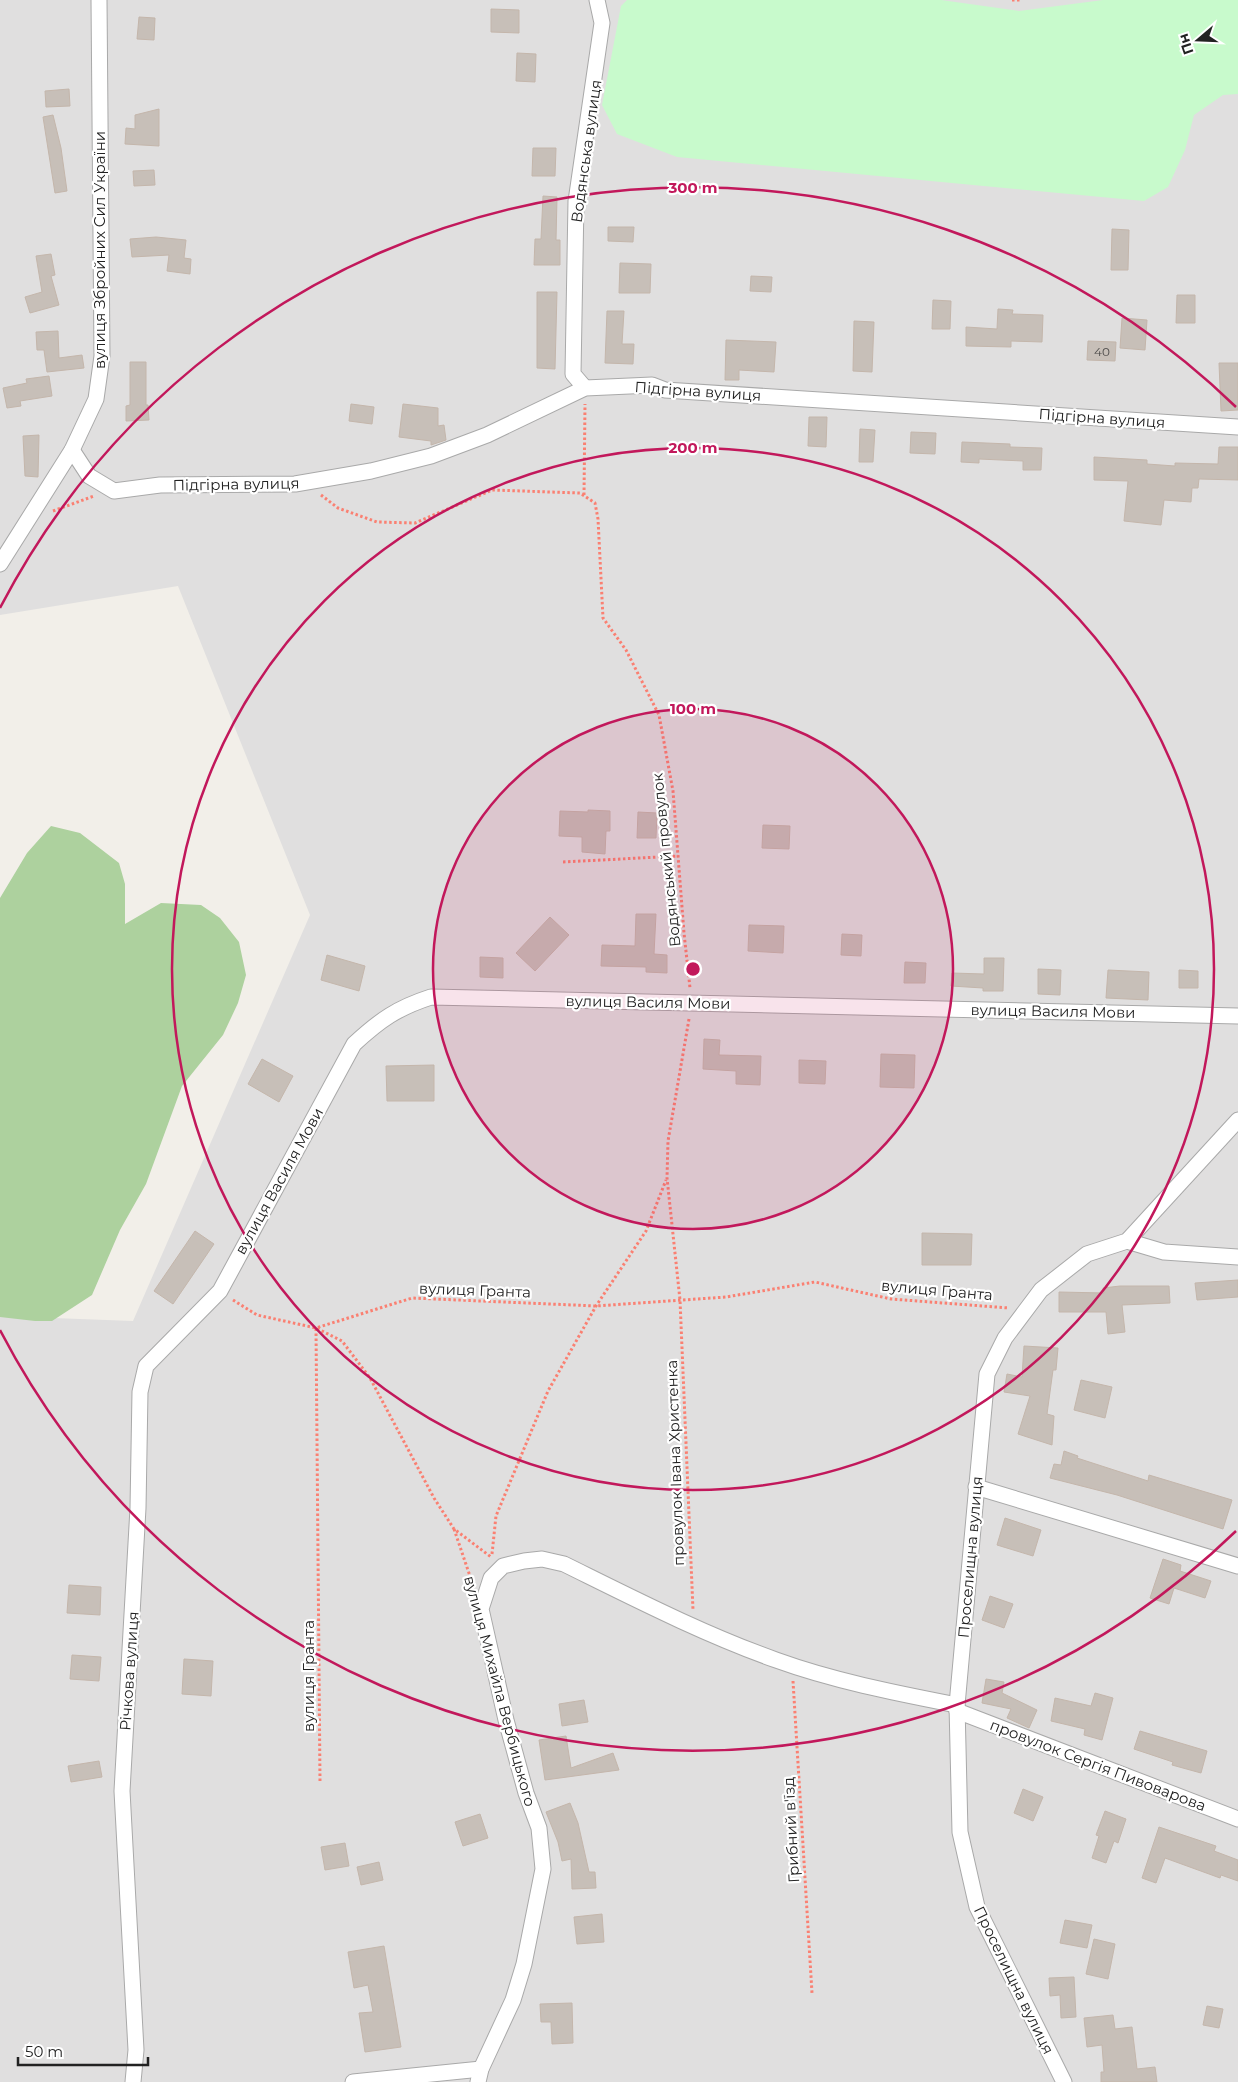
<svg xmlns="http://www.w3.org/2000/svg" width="1238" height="2082" font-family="Montserrat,sans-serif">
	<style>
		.residential { fill: #e0dfdf }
		.forest { fill: #add19e }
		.park { fill: #c8facc }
		.building { fill: #c7bfb8; stroke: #c4b6ab }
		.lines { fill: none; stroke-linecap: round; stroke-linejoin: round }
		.minor-casing { stroke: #a9a9a9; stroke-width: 17 }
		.path { stroke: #fa8072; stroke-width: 3; stroke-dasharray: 2.5 2.5; stroke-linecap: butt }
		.minor { stroke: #fff; stroke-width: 15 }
		.ring { fill: none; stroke: #c2185b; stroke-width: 2.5 }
		.labels { text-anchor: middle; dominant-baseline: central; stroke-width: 4.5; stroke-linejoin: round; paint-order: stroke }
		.number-label { font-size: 12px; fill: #4b4948 }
		.street-label { font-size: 15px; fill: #222; stroke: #fff }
		.centre { fill: #c2185b; stroke: #fff; stroke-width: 2.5 }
		.ring-label { font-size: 15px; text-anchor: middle; font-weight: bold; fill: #c2185b; stroke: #fff; stroke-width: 4.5; stroke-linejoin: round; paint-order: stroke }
	</style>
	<rect width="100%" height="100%" fill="#f2efe9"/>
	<path class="residential" d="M 0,0 L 1238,0 L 1238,2082 L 0,2082 L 0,1316 L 133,1321 L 310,915 L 178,586 L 0,615 Z"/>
	<path class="forest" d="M 51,826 L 80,833 L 119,863 L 125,884 L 125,924 L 161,903 L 201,905 L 220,918 L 239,942 L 246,975 L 238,1003 L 223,1035 L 182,1086 L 146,1184 L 120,1230 L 92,1295 L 52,1321 L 35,1321 L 0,1317 L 0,898 L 27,853 Z"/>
	<path class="park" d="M 627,0 L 941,0 L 1019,11 L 1103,0 L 1238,0 L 1238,94 L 1223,95 L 1194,115 L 1185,150 L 1168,187 L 1144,201 L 677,157 L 617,134 L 602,105 L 621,6 Z"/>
	<g class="building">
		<path d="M 491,9 L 519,10 L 519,33 L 491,32 Z"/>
		<path d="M 139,17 L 155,18 L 154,40 L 137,39 Z"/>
		<path d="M 517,53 L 536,54 L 535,82 L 516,81 Z"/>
		<path d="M 69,89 L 70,106 L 46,107 L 45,91 Z"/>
		<path d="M 159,109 L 159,146 L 125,144 L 126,128 L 135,129 L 135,115 Z"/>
		<path d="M 53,115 L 61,148 L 67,191 L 55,193 L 43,117 Z"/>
		<path d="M 533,148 L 556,148 L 555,176 L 532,176 Z"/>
		<path d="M 154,170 L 155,185 L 134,186 L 133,171 Z"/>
		<path d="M 543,196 L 557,197 L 556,240 L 560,240 L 560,265 L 534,265 L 535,239 L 541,239 Z"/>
		<path d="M 608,227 L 634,227 L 633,242 L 608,241 Z"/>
		<path d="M 1112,229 L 1129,230 L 1128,270 L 1111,270 Z"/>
		<path d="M 156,237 L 186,240 L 184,258 L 191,259 L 190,274 L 167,271 L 169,255 L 132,257 L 130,239 Z"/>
		<path d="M 51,254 L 55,275 L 51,276 L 59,305 L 30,313 L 25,297 L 42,292 L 36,256 Z"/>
		<path d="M 620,263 L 651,264 L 650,293 L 619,293 Z"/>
		<path d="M 751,276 L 772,277 L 771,292 L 750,291 Z"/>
		<path d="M 537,292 L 557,292 L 555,369 L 537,368 Z"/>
		<path d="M 1177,295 L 1195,295 L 1195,323 L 1176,323 Z"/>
		<path d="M 933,300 L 951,301 L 950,329 L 932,329 Z"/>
		<path d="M 998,309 L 1013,310 L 1012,314 L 1043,315 L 1042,342 L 1011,341 L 1011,347 L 966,346 L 966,327 L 997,329 Z"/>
		<path d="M 607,311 L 624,311 L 622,344 L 634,344 L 633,364 L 605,363 Z"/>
		<path d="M 1122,318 L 1147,320 L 1145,350 L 1120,348 Z"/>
		<path d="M 854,321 L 874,322 L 872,372 L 853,371 Z"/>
		<path d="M 58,331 L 59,358 L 82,355 L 84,368 L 47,372 L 44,350 L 37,350 L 36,332 Z"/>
		<path d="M 726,340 L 776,342 L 774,372 L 739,370 L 739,380 L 725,380 Z"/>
		<path d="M 1088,341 L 1116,342 L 1115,361 L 1087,360 Z"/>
		<path d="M 130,362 L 146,362 L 146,405 L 148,405 L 149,420 L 126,421 L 126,406 L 130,405 Z"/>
		<path d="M 1219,363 L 1238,363 L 1238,410 L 1221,411 Z"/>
		<path d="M 49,376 L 52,396 L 20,401 L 21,406 L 7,408 L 3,388 L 27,383 L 26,379 Z"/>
		<path d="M 351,404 L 374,407 L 372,424 L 349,421 Z"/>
		<path d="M 403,404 L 438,408 L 438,426 L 444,425 L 446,440 L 431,445 L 431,441 L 399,437 Z"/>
		<path d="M 809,417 L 827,417 L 826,447 L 808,446 Z"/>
		<path d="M 860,429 L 875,430 L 873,462 L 859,462 Z"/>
		<path d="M 911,432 L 936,433 L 935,454 L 910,453 Z"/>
		<path d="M 39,435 L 38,477 L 25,476 L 23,436 Z"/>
		<path d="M 962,442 L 1010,444 L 1010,447 L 1042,448 L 1041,470 L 1023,470 L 1023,461 L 979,459 L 979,463 L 961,462 Z"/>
		<path d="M 1219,447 L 1238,447 L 1238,480 L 1199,479 L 1198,488 L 1192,488 L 1191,502 L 1164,500 L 1161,525 L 1124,521 L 1128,481 L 1094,480 L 1094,457 L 1147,460 L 1147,464 L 1175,466 L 1175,463 L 1218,464 Z"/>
		<path d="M 588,810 L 610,811 L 610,831 L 606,831 L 605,854 L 582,852 L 582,837 L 559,836 L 560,811 L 588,812 Z"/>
		<path d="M 638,812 L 657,813 L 656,838 L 637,838 Z"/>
		<path d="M 763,825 L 790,826 L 789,849 L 762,848 Z"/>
		<path d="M 636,914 L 656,914 L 654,954 L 667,955 L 667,973 L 646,972 L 646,967 L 601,966 L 602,945 L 635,946 Z"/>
		<path d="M 550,917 L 569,935 L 535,971 L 516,953 Z"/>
		<path d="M 749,925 L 784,926 L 783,953 L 748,951 Z"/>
		<path d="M 842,934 L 862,935 L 861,956 L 841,955 Z"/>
		<path d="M 327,955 L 365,966 L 359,991 L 321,980 Z"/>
		<path d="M 480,957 L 503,958 L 503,978 L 480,977 Z"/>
		<path d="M 984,958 L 1004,958 L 1003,991 L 983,991 L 983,988 L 951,986 L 952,973 L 984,974 Z"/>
		<path d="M 905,962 L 926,963 L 925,983 L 904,983 Z"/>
		<path d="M 1038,969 L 1061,970 L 1060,995 L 1038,994 Z"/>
		<path d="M 1108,970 L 1149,972 L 1148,1000 L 1106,998 Z"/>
		<path d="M 1179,970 L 1198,971 L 1198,988 L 1179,988 Z"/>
		<path d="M 704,1039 L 720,1040 L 719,1055 L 761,1056 L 760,1085 L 736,1084 L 736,1071 L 703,1069 Z"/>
		<path d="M 881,1054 L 915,1055 L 914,1088 L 880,1087 Z"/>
		<path d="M 262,1059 L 293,1076 L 279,1102 L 248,1084 Z"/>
		<path d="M 799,1060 L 826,1061 L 825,1084 L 799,1083 Z"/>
		<path d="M 434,1065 L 434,1101 L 387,1101 L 386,1066 Z"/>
		<path d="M 195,1231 L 214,1244 L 173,1304 L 154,1291 Z"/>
		<path d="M 922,1233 L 972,1234 L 971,1265 L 922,1265 Z"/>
		<path d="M 1238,1280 L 1238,1297 L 1197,1300 L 1195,1283 Z"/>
		<path d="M 1120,1286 L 1169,1286 L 1170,1303 L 1122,1305 L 1125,1332 L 1108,1334 L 1106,1312 L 1059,1312 L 1059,1292 L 1104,1293 L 1103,1288 Z"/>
		<path d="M 1024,1346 L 1058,1348 L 1056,1370 L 1053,1370 L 1047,1414 L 1054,1416 L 1052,1445 L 1018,1434 L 1030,1396 L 1004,1392 L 1007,1374 L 1022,1377 Z"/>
		<path d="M 1081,1380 L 1112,1387 L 1105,1418 L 1074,1410 Z"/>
		<path d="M 1064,1451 L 1078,1456 L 1077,1458 L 1148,1481 L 1149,1475 L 1232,1500 L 1223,1529 L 1117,1495 L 1050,1478 L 1054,1464 L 1061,1465 Z"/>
		<path d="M 1005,1518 L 1041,1530 L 1033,1556 L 997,1545 Z"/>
		<path d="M 1163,1559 L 1181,1565 L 1180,1571 L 1211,1581 L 1205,1598 L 1174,1588 L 1169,1604 L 1150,1598 Z"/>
		<path d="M 69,1585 L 101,1587 L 100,1615 L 67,1613 Z"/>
		<path d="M 990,1596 L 1013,1604 L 1004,1628 L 982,1620 Z"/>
		<path d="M 72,1655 L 101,1657 L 99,1681 L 70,1679 Z"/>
		<path d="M 184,1659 L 213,1661 L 211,1696 L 182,1694 Z"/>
		<path d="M 986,1679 L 1004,1682 L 1002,1693 L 1037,1710 L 1029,1728 L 1007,1718 L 1011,1709 L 982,1703 Z"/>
		<path d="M 1095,1693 L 1113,1698 L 1102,1740 L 1084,1735 L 1085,1729 L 1051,1721 L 1055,1698 L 1091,1706 Z"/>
		<path d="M 584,1700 L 588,1722 L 562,1726 L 559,1704 Z"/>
		<path d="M 1140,1731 L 1207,1751 L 1201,1773 L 1172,1765 L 1173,1762 L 1134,1749 Z"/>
		<path d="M 566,1736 L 571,1768 L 613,1753 L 619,1770 L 545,1780 L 539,1740 Z"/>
		<path d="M 99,1761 L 102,1777 L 71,1782 L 68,1766 Z"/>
		<path d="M 1023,1789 L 1043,1797 L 1033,1821 L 1014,1813 Z"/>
		<path d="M 570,1803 L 578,1823 L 589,1872 L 595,1872 L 596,1888 L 572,1889 L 571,1859 L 562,1861 L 558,1842 L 546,1812 Z"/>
		<path d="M 1105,1811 L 1126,1819 L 1118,1843 L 1114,1841 L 1106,1863 L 1092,1858 L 1099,1836 L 1096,1835 Z"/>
		<path d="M 480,1814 L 488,1838 L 463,1846 L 455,1822 Z"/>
		<path d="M 1159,1827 L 1216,1846 L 1214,1851 L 1238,1860 L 1238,1881 L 1221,1875 L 1220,1878 L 1165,1858 L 1156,1883 L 1142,1878 Z"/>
		<path d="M 345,1843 L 349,1866 L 325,1870 L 321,1847 Z"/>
		<path d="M 379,1862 L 383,1880 L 361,1885 L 357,1867 Z"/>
		<path d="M 602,1914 L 604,1942 L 577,1944 L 574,1917 Z"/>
		<path d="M 1065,1920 L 1092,1925 L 1087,1948 L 1060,1943 Z"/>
		<path d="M 1094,1939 L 1115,1944 L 1108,1979 L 1086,1974 Z"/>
		<path d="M 384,1946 L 401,2047 L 365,2052 L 359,2013 L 373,2012 L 368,1985 L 354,1988 L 348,1952 Z"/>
		<path d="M 1074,1977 L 1076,2017 L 1061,2018 L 1060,1995 L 1050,1996 L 1049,1978 Z"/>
		<path d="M 572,2003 L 573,2043 L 552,2044 L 551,2022 L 541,2022 L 540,2004 Z"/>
		<path d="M 1207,2006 L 1223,2009 L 1219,2028 L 1203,2025 Z"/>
		<path d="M 1113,2015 L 1115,2029 L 1132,2027 L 1137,2069 L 1155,2067 L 1157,2082 L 1101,2082 L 1101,2072 L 1104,2072 L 1102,2045 L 1087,2047 L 1084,2018 Z"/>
	</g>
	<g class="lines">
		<defs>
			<g id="minor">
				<path d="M 585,388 L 573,374 L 576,201 L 602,23 L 597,0"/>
				<path d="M 72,450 L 89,476 L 114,491 L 160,485 L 295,484 L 371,471 L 431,456 L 487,435 L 585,388 L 652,385 L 665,390 L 1238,427"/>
				<path d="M 0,564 L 72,450 L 96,399 L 102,356 L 99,0"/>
				<path d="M 1127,1241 L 1164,1252 L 1238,1257"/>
				<path d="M 976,1487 L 1238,1566"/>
				<path d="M 957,1711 L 1238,1819"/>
				<path d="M 133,2082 L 136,2050 L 122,1791 L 138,1508 L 140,1392 L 146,1366 L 220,1291 L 354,1044 C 380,1020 397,1008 431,997 L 1238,1016"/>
				<path d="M 353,2082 L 481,2069"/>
				<path d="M 478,2082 L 481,2069 L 513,2000 L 524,1964 L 543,1869 L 539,1828 L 526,1793 L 506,1720 L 481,1609 L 491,1578 L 503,1566 L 524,1561 L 542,1559 L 564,1564 C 633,1598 703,1634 776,1660 C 834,1681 896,1693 957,1705"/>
				<path d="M 1064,2082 L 977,1907 L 960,1832 L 957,1705 L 987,1374 L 1005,1338 L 1041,1290 L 1087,1254 L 1127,1241 L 1238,1120"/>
			</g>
		</defs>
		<use href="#minor" class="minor-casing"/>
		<g class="path">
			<path d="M 1012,0 L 1020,0"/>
			<path d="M 321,495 L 338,508 L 377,522 L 415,523 L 492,490 L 580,493 L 595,503 L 598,519 L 603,618 L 626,650 L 659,715 L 673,791 L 684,933 L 690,988"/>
			<path d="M 584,495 L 585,404"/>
			<path d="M 53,511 L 94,496"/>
			<path d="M 563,862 L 678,856"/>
			<path d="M 689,1019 L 668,1141 L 667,1178 L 680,1300 L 693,1610"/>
			<path d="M 233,1300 L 257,1315 L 316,1328 L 342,1341 L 370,1378 L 434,1498 L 454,1529 L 491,1557"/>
			<path d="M 454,1529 L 472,1582"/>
			<path d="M 492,1554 L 496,1516 L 548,1391 L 596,1306 L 646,1231 L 666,1180"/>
			<path d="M 793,1681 L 812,1993"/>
			<path d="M 320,1781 L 316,1328 L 412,1298 L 596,1306 L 726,1297 L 815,1282 L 891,1299 L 1009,1308"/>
		</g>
		<use href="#minor" class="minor"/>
	</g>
	<circle cx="693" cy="969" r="260" fill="#c2185b" fill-opacity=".12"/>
	<g class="ring">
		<circle cx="693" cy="969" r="260"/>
		<circle cx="693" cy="969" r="521"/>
		<path d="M1236 1531A781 781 0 0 1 0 1330M0 608A781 781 0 0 1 1236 407"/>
	</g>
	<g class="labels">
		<g class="number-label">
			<text x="1102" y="351">40</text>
		</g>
		<g class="street-label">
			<text transform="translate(586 151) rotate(-82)">Водянська вулиця</text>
			<text transform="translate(99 250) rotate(-90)">вулиця Збройних Сил України</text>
			<text transform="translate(698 391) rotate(4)">Підгірна вулиця</text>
			<text transform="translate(1102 418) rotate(4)">Підгірна вулиця</text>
			<text transform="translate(236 484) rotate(-1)">Підгірна вулиця</text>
			<text transform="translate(666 860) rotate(-96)">Водянський провулок</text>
			<text transform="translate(648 1002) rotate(1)">вулиця Василя Мови</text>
			<text transform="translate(1053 1011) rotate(1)">вулиця Василя Мови</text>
			<text transform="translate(279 1181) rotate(-61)">вулиця Василя Мови</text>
			<text transform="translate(475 1290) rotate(2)">вулиця Гранта</text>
			<text transform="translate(937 1290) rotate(5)">вулиця Гранта</text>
			<text transform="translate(675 1463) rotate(-92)">провулок Івана Христенка</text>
			<text transform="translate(970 1557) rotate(-85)">Проселищна вулиця</text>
			<text transform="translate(129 1671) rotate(-86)">Річкова вулиця</text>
			<text transform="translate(308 1676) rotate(-90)">вулиця Гранта</text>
			<text transform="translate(500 1691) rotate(75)">вулиця Михайла Вербицького</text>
			<text transform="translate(1098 1765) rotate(21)">провулок Сергія Пивоварова</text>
			<text transform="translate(791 1830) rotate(-93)">Грибний в'їзд</text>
			<text transform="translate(1014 1980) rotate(64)">Проселищна вулиця</text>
		</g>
	</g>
	<circle cx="693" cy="969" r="8" class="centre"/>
	<g class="ring-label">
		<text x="693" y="193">300 m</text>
		<text x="693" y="453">200 m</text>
		<text x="693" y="714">100 m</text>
	</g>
	<g transform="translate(1198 40) rotate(251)" stroke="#ffffff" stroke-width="4" paint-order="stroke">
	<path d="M0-4L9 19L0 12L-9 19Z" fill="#222222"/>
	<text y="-8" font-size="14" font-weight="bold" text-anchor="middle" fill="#222222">Пн</text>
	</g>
	<path d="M18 2057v8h130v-8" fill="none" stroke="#222222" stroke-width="2.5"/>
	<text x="25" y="2057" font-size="15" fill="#222222" stroke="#ffffff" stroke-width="4" paint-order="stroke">50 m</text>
</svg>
